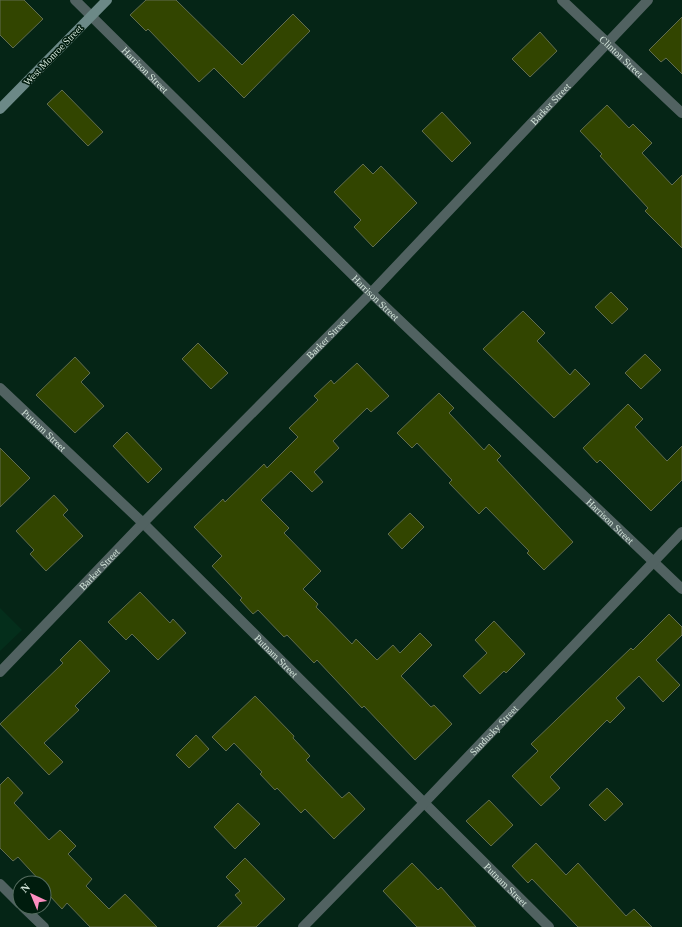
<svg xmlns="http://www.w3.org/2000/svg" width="682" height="927" font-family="Georgia,serif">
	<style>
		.built { fill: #042e1b }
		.building { fill: #324500; stroke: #616d4f }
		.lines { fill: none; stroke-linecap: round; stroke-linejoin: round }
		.minor { stroke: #516261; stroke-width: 10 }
		.secondary { stroke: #6c8987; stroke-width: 10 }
		.labels { text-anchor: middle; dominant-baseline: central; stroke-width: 3; stroke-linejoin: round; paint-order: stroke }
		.street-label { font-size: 10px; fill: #d2e4d9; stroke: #001c0d }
	</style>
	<rect width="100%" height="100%" fill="#052516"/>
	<path class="built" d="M 0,608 L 22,630 L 0,651 Z"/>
	<g class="building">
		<path d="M 0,0 L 24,0 L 43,19 L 13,48 L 0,35 Z"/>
		<path d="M 146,0 L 176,0 L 242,65 L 293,14 L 310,31 L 244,98 L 214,68 L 199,82 L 148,29 L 146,31 L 130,15 Z"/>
		<path d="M 682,17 L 682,74 L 666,58 L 661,62 L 649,50 Z"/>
		<path d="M 540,32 L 557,51 L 530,77 L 512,59 Z"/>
		<path d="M 62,90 L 103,132 L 88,146 L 47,104 Z"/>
		<path d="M 607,105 L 629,128 L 633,124 L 652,143 L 642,153 L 672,185 L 682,175 L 682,248 L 645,211 L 648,208 L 600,156 L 602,154 L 580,131 Z"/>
		<path d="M 442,112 L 471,143 L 452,162 L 422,131 Z"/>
		<path d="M 363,164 L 373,174 L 381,166 L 417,203 L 373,247 L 354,227 L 361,220 L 334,192 Z"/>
		<path d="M 611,292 L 628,309 L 612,324 L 595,307 Z"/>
		<path d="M 523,311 L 545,333 L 537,341 L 570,375 L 575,369 L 590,384 L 554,418 L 483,349 Z"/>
		<path d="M 198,343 L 228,373 L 211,389 L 182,359 Z"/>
		<path d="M 645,354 L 661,370 L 641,389 L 625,373 Z"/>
		<path d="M 75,357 L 90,373 L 81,382 L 104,406 L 75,433 L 36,395 Z"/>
		<path d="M 357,363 L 389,396 L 371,412 L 367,408 L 333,441 L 339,448 L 314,472 L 323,482 L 312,492 L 291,471 L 261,500 L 289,528 L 284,533 L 321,571 L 303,589 L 318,604 L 316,607 L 352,644 L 356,639 L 377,660 L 393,645 L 400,653 L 420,633 L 432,645 L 401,676 L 431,707 L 434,705 L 452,724 L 415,760 L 364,706 L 362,708 L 317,660 L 314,663 L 287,635 L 284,637 L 258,610 L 253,614 L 240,600 L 242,598 L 212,566 L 222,556 L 194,527 L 223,499 L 225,502 L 264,464 L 267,468 L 298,437 L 289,428 L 318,400 L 314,396 L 331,380 L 334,384 Z"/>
		<path d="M 439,393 L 454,408 L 449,413 L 484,450 L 489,444 L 501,456 L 497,460 L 573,542 L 544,570 L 527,553 L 529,551 L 486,507 L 479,514 L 449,483 L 452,480 L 417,443 L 412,448 L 397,433 Z"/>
		<path d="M 628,404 L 643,419 L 635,427 L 667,461 L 682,446 L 682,480 L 651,511 L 600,460 L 597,463 L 583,448 Z"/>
		<path d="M 127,432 L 162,469 L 148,483 L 113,446 Z"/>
		<path d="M 0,448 L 30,478 L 0,507 Z"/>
		<path d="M 54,495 L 68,510 L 63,515 L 83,536 L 46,571 L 30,554 L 34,550 L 16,531 Z"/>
		<path d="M 410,513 L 424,527 L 402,549 L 388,534 Z"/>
		<path d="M 140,592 L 170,623 L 173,619 L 186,633 L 158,660 L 132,634 L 126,640 L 108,622 Z"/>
		<path d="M 669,614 L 682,627 L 682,635 L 656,660 L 680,685 L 663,702 L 639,676 L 616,698 L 625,708 L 610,723 L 607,720 L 550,777 L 560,788 L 541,806 L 512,776 L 538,751 L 531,744 L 631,648 L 633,650 Z"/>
		<path d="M 494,621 L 525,654 L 506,673 L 504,671 L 480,694 L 463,676 L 487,653 L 475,640 Z"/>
		<path d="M 80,640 L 110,671 L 75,706 L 79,710 L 44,743 L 63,762 L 49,775 L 0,724 L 63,663 L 60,660 Z"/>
		<path d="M 255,696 L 294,736 L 293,738 L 310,756 L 306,760 L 342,798 L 349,792 L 365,809 L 334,839 L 305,809 L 301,813 L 277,788 L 275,790 L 260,774 L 262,772 L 234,743 L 226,751 L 212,737 Z"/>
		<path d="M 196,735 L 209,749 L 189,768 L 176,755 Z"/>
		<path d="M 8,777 L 23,793 L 14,803 L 49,840 L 60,830 L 76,846 L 68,854 L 92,879 L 86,886 L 109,909 L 125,894 L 157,927 L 90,927 L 67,903 L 62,909 L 49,895 L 51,893 L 44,885 L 44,883 L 42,883 L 18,857 L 13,861 L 0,848 L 0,785 Z"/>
		<path d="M 607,788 L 623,804 L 605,821 L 589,805 Z"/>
		<path d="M 489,800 L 513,825 L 491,846 L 466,821 Z"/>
		<path d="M 238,803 L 260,824 L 235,849 L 214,827 Z"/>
		<path d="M 536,843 L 566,875 L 578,863 L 626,916 L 634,909 L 652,927 L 578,927 L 532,879 L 528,883 L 512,866 Z"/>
		<path d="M 245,858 L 285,899 L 256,927 L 217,927 L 242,903 L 235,895 L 240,891 L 226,877 Z"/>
		<path d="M 412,863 L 438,890 L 441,887 L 476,927 L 417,927 L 383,891 Z"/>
	</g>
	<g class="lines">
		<g class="minor">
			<path id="s1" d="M 75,0 L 371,293 L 682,589"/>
			<path id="s2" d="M 562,0 L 682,113"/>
			<path id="s3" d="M 0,388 L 143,523 L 549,927"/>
			<path id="s4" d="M 0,672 L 143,523 L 371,293 L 648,0"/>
			<path d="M 0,884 L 20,904"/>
			<path d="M 23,907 L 44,927"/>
			<path id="s5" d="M 303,927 L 424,803 L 682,532"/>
		</g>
		<path class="secondary" d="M 0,109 L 107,0"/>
	</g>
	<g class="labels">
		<g class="street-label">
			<text transform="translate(53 55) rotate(-46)">West Monroe Street</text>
			<text stroke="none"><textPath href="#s2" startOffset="82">Clinton Street</textPath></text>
			<text stroke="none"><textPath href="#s1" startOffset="99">Harrison Street</textPath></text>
			<text stroke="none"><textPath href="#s4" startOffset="791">Barker Street</textPath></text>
			<text stroke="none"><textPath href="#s1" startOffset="423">Harrison Street</textPath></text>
			<text stroke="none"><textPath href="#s4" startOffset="467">Barker Street</textPath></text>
			<text stroke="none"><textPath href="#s3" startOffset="61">Putnam Street</textPath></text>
			<text stroke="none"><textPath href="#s1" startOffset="747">Harrison Street</textPath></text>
			<text stroke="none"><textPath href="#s4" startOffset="143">Barker Street</textPath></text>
			<text stroke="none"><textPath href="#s3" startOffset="385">Putnam Street</textPath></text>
			<text stroke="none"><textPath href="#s5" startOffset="274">Sandusky Street</textPath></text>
			<text stroke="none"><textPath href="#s3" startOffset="709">Putnam Street</textPath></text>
		</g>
	</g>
	<g transform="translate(32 895) rotate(316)"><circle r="19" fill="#001c0d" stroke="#546c5f"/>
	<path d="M0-3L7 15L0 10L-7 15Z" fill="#fd8fc1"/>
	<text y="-6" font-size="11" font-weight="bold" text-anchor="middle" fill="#d2e4d9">N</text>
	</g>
</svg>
